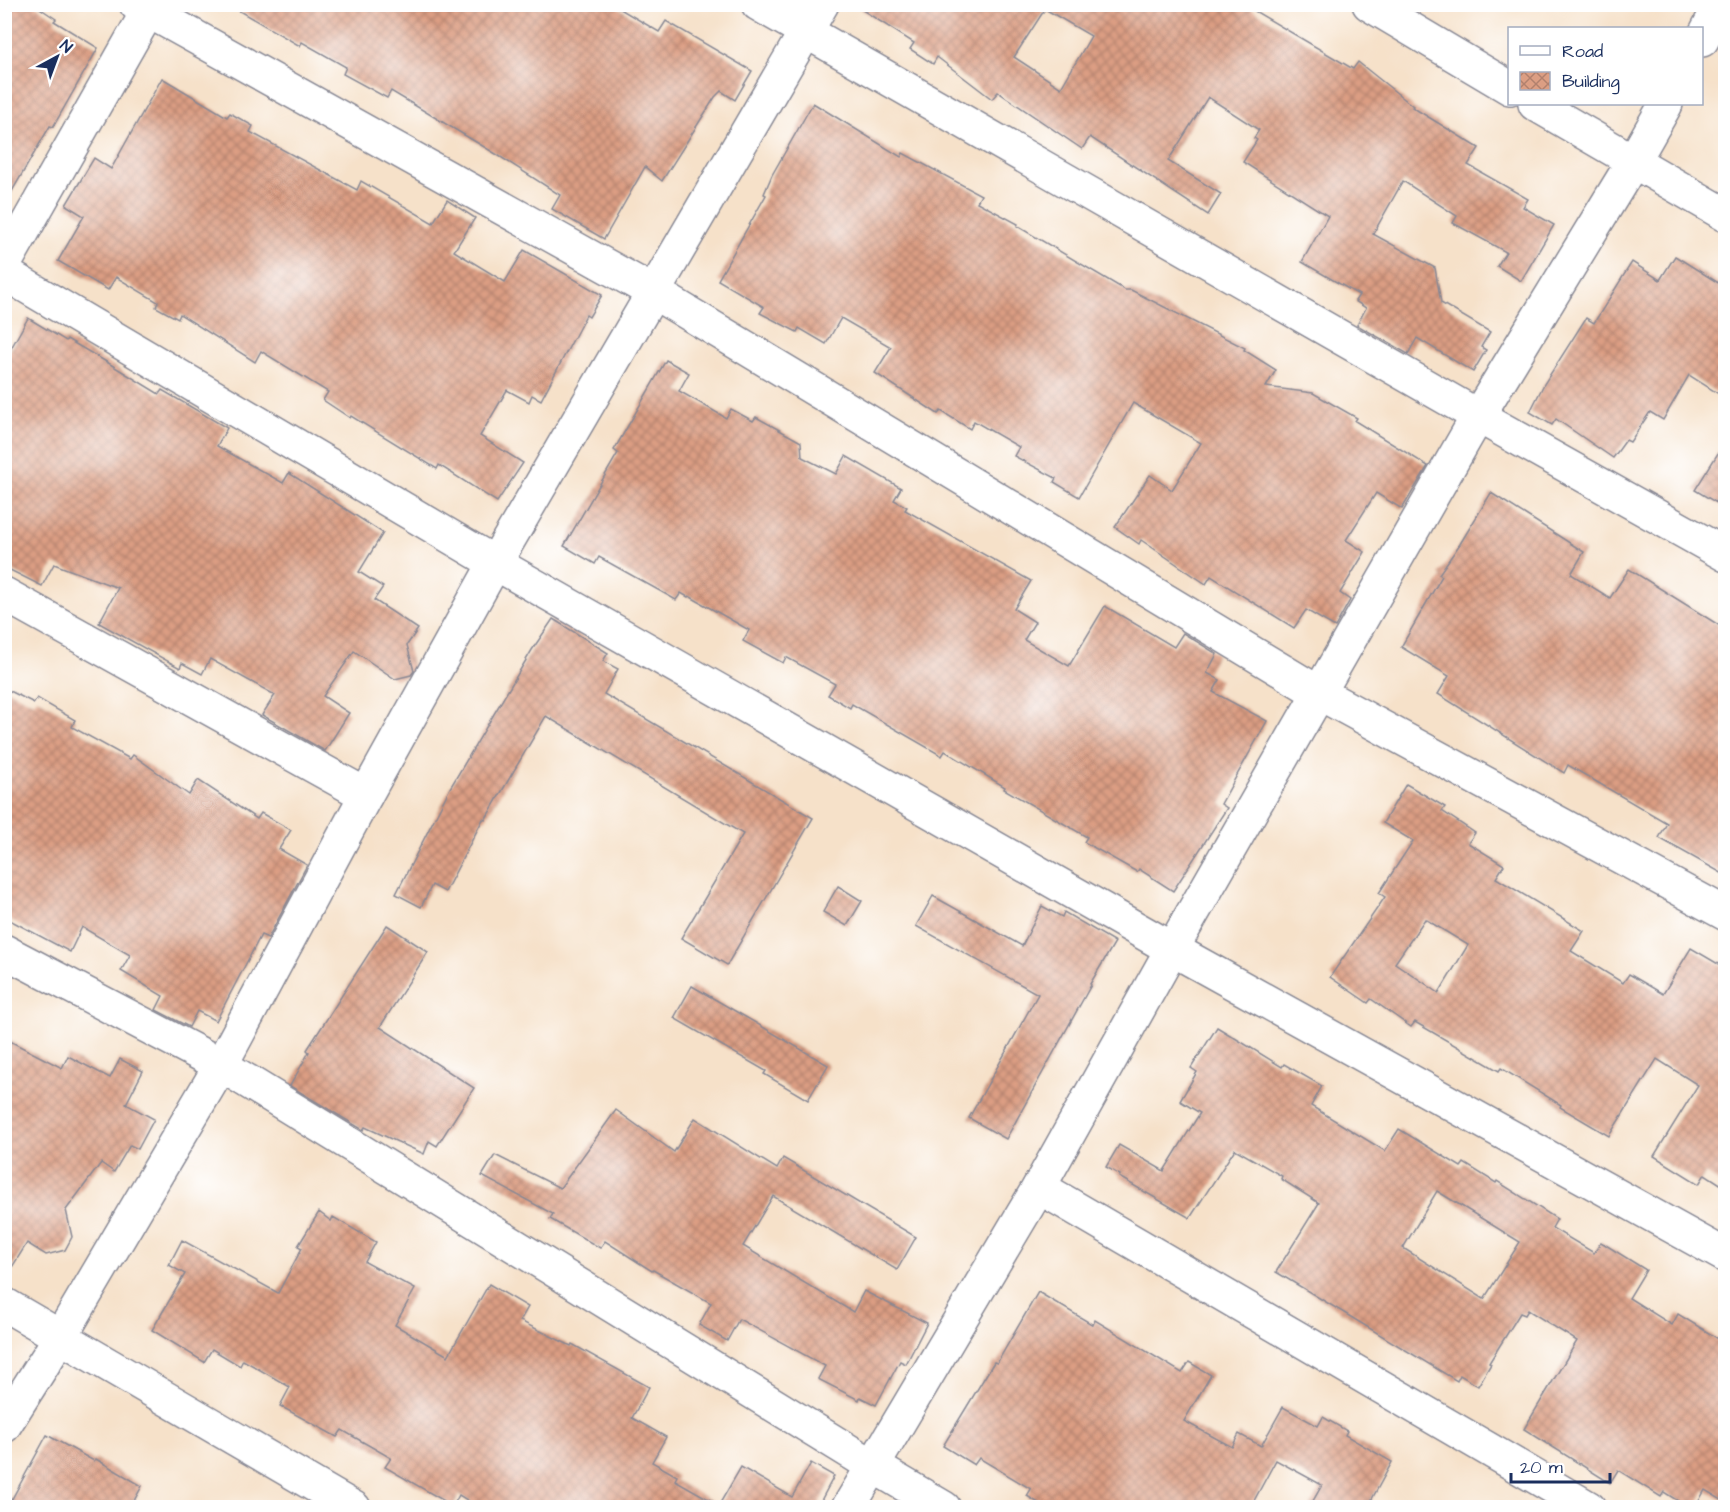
<svg xmlns="http://www.w3.org/2000/svg" width="1730" height="1512" font-family="'Architects Daughter',sans-serif">
	<style>
		.building { fill: url(#building-cross-hatch); fill-rule: evenodd }
		.lines { fill: none; stroke-linecap: round; stroke-linejoin: round }
		.street-casing { stroke: #888894; stroke-width: 36 }
		.street { stroke: #fff; stroke-width: 33 }
	</style>
	<defs>
		<pattern id="building-cross-hatch" width="8" height="8" patternUnits="userSpaceOnUse" patternTransform="scale(1.5)"><rect width="8" height="8" fill="#dc9e83"/><path d="M0 0l8 8M0 8l8-8" fill="none" stroke="#b2816e"/></pattern>
	</defs>
	<rect width="100%" height="100%" fill="#fff"/>
	<filter id="ink" filterUnits="userSpaceOnUse"><feTurbulence type="fractalNoise" baseFrequency=".0167" numOctaves="2"/><feDisplacementMap in="SourceGraphic" scale="12" xChannelSelector="R" yChannelSelector="G"/><feConvolveMatrix kernelMatrix="1 2 1 2 8 2 1 2 1" color-interpolation-filters="sRGB"/></filter>
	<filter id="wash" filterUnits="userSpaceOnUse"><feTurbulence type="fractalNoise" baseFrequency=".008" numOctaves="4" result="noise"/><feDisplacementMap in="SourceGraphic" scale="24" xChannelSelector="R" yChannelSelector="G"/><feGaussianBlur stdDeviation="1.35" result="paint"/><feColorMatrix in="noise" values="0 0 0 0 0 0 0 0 0 0 0 0 0 0 0 0 0 1.4 0 .05"/><feComposite in="paint" operator="in"/></filter>
	<g filter="url(#wash)">
		<rect width="100%" height="100%" fill="#f6e1c9"/>
		<g id="blocks">
			<g class="building">
				<path d="M 4,4 L 35,5 L 56,19 L 54,21 L 98,48 L 53,127 L 50,126 L 4,205 Z"/>
				<path d="M 227,4 L 612,4 L 659,32 L 666,21 L 752,71 L 735,100 L 721,91 L 715,97 L 662,181 L 645,167 L 604,239 L 552,209 L 560,195 L 496,154 L 391,91 L 387,98 L 343,74 L 346,67 L 302,42 L 300,46 Z"/>
				<path d="M 853,4 L 1243,4 L 1353,69 L 1358,62 L 1413,106 L 1412,107 L 1479,148 L 1468,165 L 1528,199 L 1523,207 L 1554,225 L 1521,281 L 1497,266 L 1506,252 L 1453,223 L 1457,216 L 1403,181 L 1373,234 L 1435,268 L 1441,303 L 1490,332 L 1481,347 L 1486,350 L 1473,372 L 1417,338 L 1408,354 L 1357,325 L 1366,308 L 1355,301 L 1359,295 L 1302,262 L 1328,216 L 1243,162 L 1257,140 L 1254,138 L 1259,130 L 1208,97 L 1168,161 L 1221,194 L 1208,215 L 1090,137 L 1082,149 L 998,92 L 992,99 L 937,57 L 933,64 L 910,49 L 914,43 ZM 1045,9 L 1091,36 L 1061,88 L 1014,57 Z"/>
				<path d="M 162,78 L 227,117 L 230,113 L 253,126 L 250,132 L 357,190 L 361,181 L 433,223 L 447,200 L 475,218 L 454,251 L 505,282 L 524,250 L 602,295 L 589,317 L 586,315 L 541,400 L 532,395 L 529,402 L 507,390 L 480,436 L 523,463 L 497,502 L 439,465 L 437,469 L 351,416 L 350,418 L 323,400 L 328,392 L 261,351 L 255,362 L 180,314 L 178,319 L 156,307 L 158,302 L 116,277 L 108,290 L 58,261 L 84,216 L 66,205 L 94,158 L 111,169 Z"/>
				<path d="M 813,103 L 901,157 L 903,153 L 981,195 L 977,202 L 1018,224 L 1017,226 L 1125,290 L 1131,290 L 1245,348 L 1244,350 L 1276,370 L 1266,387 L 1313,393 L 1357,418 L 1355,421 L 1428,466 L 1402,509 L 1376,493 L 1346,540 L 1365,552 L 1340,593 L 1350,600 L 1335,627 L 1306,610 L 1294,628 L 1211,576 L 1206,584 L 1141,540 L 1139,544 L 1115,527 L 1150,475 L 1172,490 L 1201,443 L 1133,403 L 1079,497 L 1054,482 L 1056,478 L 1014,456 L 1019,447 L 974,421 L 970,429 L 941,411 L 938,414 L 875,373 L 891,347 L 841,318 L 826,344 L 799,328 L 797,332 L 760,313 L 764,307 L 718,280 L 766,195 L 764,194 L 772,175 Z"/>
				<path d="M 1675,256 L 1725,287 L 1725,398 L 1689,375 L 1663,420 L 1650,412 L 1630,442 L 1626,440 L 1613,458 L 1556,419 L 1552,425 L 1530,412 L 1544,384 L 1586,318 L 1594,323 L 1632,262 L 1660,280 Z"/>
				<path d="M 28,318 L 66,341 L 67,339 L 110,364 L 159,394 L 162,390 L 227,428 L 217,446 L 283,483 L 289,473 L 383,533 L 359,572 L 383,587 L 374,600 L 418,629 L 407,645 L 414,671 L 411,675 L 395,679 L 354,651 L 323,696 L 349,713 L 325,751 L 262,715 L 275,695 L 210,659 L 202,674 L 182,663 L 180,668 L 99,623 L 118,588 L 54,564 L 42,586 L 4,567 L 4,361 Z"/>
				<path d="M 666,360 L 689,373 L 679,391 L 726,418 L 731,409 L 753,421 L 756,417 L 801,442 L 802,457 L 836,474 L 846,456 L 901,488 L 894,500 L 907,507 L 905,510 L 1031,581 L 1014,609 L 1035,622 L 1024,640 L 1069,666 L 1105,606 L 1174,647 L 1183,633 L 1217,654 L 1207,673 L 1220,680 L 1213,692 L 1267,721 L 1221,804 L 1227,808 L 1173,891 L 1139,869 L 1137,872 L 1084,842 L 1087,837 L 1004,789 L 1005,787 L 945,751 L 942,756 L 852,704 L 850,708 L 828,695 L 835,684 L 786,657 L 783,663 L 743,641 L 749,630 L 689,596 L 688,597 L 681,593 L 676,600 L 599,557 L 595,564 L 564,546 L 618,453 L 614,450 Z"/>
				<path d="M 1725,442 L 1725,508 L 1695,490 Z"/>
				<path d="M 1491,493 L 1584,552 L 1571,574 L 1610,598 L 1629,569 L 1725,629 L 1725,875 L 1659,838 L 1667,823 L 1568,765 L 1564,773 L 1438,694 L 1449,676 L 1401,647 L 1442,576 L 1439,574 L 1460,544 Z"/>
				<path d="M 553,619 L 608,653 L 603,661 L 618,669 L 604,694 L 813,818 L 727,965 L 681,938 L 743,834 L 546,716 L 485,820 L 483,819 L 445,892 L 432,885 L 421,907 L 396,894 L 450,788 L 532,650 Z"/>
				<path d="M 4,688 L 34,703 L 37,698 L 75,720 L 72,727 L 130,759 L 133,755 L 189,795 L 198,780 L 257,819 L 261,813 L 291,830 L 279,849 L 307,865 L 268,938 L 261,935 L 216,1021 L 197,1011 L 189,1027 L 156,1010 L 163,996 L 121,971 L 130,955 L 82,927 L 70,952 L 4,917 Z"/>
				<path d="M 1406,784 L 1445,807 L 1442,811 L 1475,833 L 1468,843 L 1504,865 L 1496,878 L 1584,931 L 1571,951 L 1623,983 L 1629,974 L 1663,994 L 1691,948 L 1725,968 L 1725,1187 L 1705,1174 L 1699,1184 L 1654,1156 L 1698,1085 L 1657,1059 L 1609,1136 L 1560,1107 L 1561,1105 L 1501,1068 L 1499,1071 L 1415,1022 L 1411,1027 L 1371,999 L 1368,1003 L 1330,977 L 1385,897 L 1379,893 L 1413,841 L 1383,823 ZM 1425,919 L 1468,945 L 1439,993 L 1395,963 Z"/>
				<path d="M 838,886 L 862,901 L 847,926 L 823,912 Z"/>
				<path d="M 933,896 L 1022,946 L 1042,906 L 1062,917 L 1064,912 L 1115,942 L 1090,984 L 1091,985 L 1006,1139 L 969,1118 L 1038,994 L 916,926 Z"/>
				<path d="M 387,925 L 428,952 L 380,1027 L 474,1088 L 437,1146 L 429,1141 L 424,1154 L 365,1127 L 363,1130 L 290,1086 L 309,1052 L 307,1050 Z"/>
				<path d="M 692,986 L 828,1065 L 808,1100 L 764,1074 L 766,1071 L 674,1018 Z"/>
				<path d="M 1217,1027 L 1282,1067 L 1284,1064 L 1322,1086 L 1311,1106 L 1385,1151 L 1399,1129 L 1461,1167 L 1464,1163 L 1496,1183 L 1497,1181 L 1557,1219 L 1552,1228 L 1594,1253 L 1601,1242 L 1646,1270 L 1629,1298 L 1672,1325 L 1678,1314 L 1725,1343 L 1725,1502 L 1705,1490 L 1695,1508 L 1689,1508 L 1664,1492 L 1661,1497 L 1618,1470 L 1610,1483 L 1524,1429 L 1577,1341 L 1528,1310 L 1525,1315 L 1520,1313 L 1489,1363 L 1491,1364 L 1478,1386 L 1460,1375 L 1457,1381 L 1276,1272 L 1319,1203 L 1281,1179 L 1282,1176 L 1235,1149 L 1190,1218 L 1119,1177 L 1120,1175 L 1106,1167 L 1119,1145 L 1164,1171 L 1200,1113 L 1180,1101 L 1197,1072 L 1191,1068 ZM 1437,1191 L 1520,1242 L 1484,1299 L 1403,1248 Z"/>
				<path d="M 4,1038 L 62,1068 L 68,1056 L 110,1078 L 120,1059 L 143,1071 L 126,1104 L 154,1119 L 138,1149 L 130,1145 L 114,1172 L 101,1163 L 66,1210 L 72,1237 L 65,1250 L 46,1255 L 27,1243 L 4,1280 Z"/>
				<path d="M 616,1110 L 674,1152 L 695,1118 L 777,1169 L 783,1158 L 916,1237 L 897,1270 L 773,1196 L 743,1246 L 853,1312 L 864,1291 L 927,1323 L 906,1364 L 900,1361 L 876,1405 L 860,1397 L 859,1400 L 818,1379 L 825,1366 L 739,1319 L 727,1341 L 699,1325 L 711,1303 L 653,1270 L 652,1271 L 605,1241 L 600,1248 L 550,1219 L 553,1214 L 482,1176 L 495,1155 L 560,1188 Z"/>
				<path d="M 319,1212 L 331,1221 L 333,1217 L 376,1242 L 365,1262 L 415,1289 L 395,1325 L 448,1356 L 489,1284 L 528,1307 L 520,1321 L 571,1346 L 572,1344 L 649,1387 L 632,1418 L 666,1437 L 652,1462 L 677,1476 L 675,1480 L 719,1505 L 741,1467 L 792,1497 L 811,1463 L 834,1476 L 817,1508 L 480,1508 L 459,1495 L 453,1506 L 385,1467 L 391,1458 L 342,1430 L 337,1437 L 280,1406 L 290,1387 L 243,1360 L 240,1366 L 212,1349 L 204,1362 L 152,1330 L 185,1274 L 169,1265 L 182,1240 L 278,1293 L 302,1248 L 298,1246 Z"/>
				<path d="M 1038,1292 L 1093,1325 L 1095,1320 L 1182,1373 L 1189,1362 L 1211,1375 L 1184,1421 L 1232,1447 L 1239,1434 L 1261,1446 L 1283,1407 L 1318,1426 L 1323,1417 L 1347,1431 L 1345,1435 L 1392,1462 L 1367,1508 L 1309,1508 L 1322,1485 L 1276,1460 L 1250,1508 L 1045,1507 L 1027,1496 L 1031,1489 L 979,1458 L 974,1465 L 943,1446 L 994,1362 L 997,1363 Z"/>
				<path d="M 47,1435 L 94,1461 L 96,1459 L 142,1486 L 130,1508 L 7,1508 Z"/>
			</g>
		</g>
	</g>
	<g filter="url(#ink)">
		<use href="#blocks" fill-opacity="0" stroke="#888894" stroke-width="1.5"/>
		<g class="lines">
			<defs>
				<g id="street">
					<path d="M 136,4 L 655,293 L 1319,693 L 1726,914"/>
					<path d="M 758,4 L 1478,416 L 1726,555"/>
					<path d="M 1369,4 L 1510,88"/>
					<path d="M 1702,40 L 1721,4"/>
					<path d="M 1535,104 L 1726,215"/>
					<path d="M 4,265 L 152,4"/>
					<path d="M 4,273 L 495,563 L 1172,949 L 1726,1256"/>
					<path d="M 4,594 L 366,795"/>
					<path d="M 4,951 L 221,1065 L 873,1466 L 944,1508"/>
					<path d="M 1039,1187 L 1589,1508"/>
					<path d="M 4,1304 L 354,1508"/>
					<path d="M 4,1426 L 61,1336 L 221,1065 L 366,795 L 495,563 L 822,4"/>
					<path d="M 848,1508 L 1039,1187 L 1172,949 L 1478,416 L 1633,162 L 1666,104"/>
				</g>
			</defs>
			<use href="#street" class="street-casing"/>
			<use href="#street" class="street"/>
		</g>
	</g>
	<rect width="1730" height="1512" fill="none" stroke="#fff" stroke-width="24"/>
	<rect x="1508" y="27" width="195" height="78" fill="#ffffff" stroke="#a4acbf" stroke-width="1.5"/>
	<rect x="1520" y="46" width="30" height="9" fill="#ffffff" stroke="#a4acbf" stroke-width="1.5"/>
	<text x="1562" y="57" font-size="18" fill="#1b2f5e">Road</text>
	<rect x="1520" y="72" width="30" height="18" fill="url(#building-cross-hatch)" stroke="#a4acbf" stroke-width="1.5"/>
	<text x="1562" y="87" font-size="18" fill="#1b2f5e">Building</text>
	<g transform="translate(57 57) rotate(41)" stroke="#ffffff" stroke-width="4.5" paint-order="stroke">
	<path d="M0-4.5L10 22L0 15L-10 22Z" fill="#1b2f5e"/>
	<text y="-9" font-size="16" font-weight="bold" text-anchor="middle" fill="#1b2f5e">N</text>
	</g>
	<path d="M1511 1473v9h99v-9" fill="none" stroke="#1b2f5e" stroke-width="3"/>
	<text x="1520" y="1473" font-size="18" fill="#1b2f5e" stroke="#ffffff" stroke-width="4.5" paint-order="stroke">20 m</text>
</svg>
